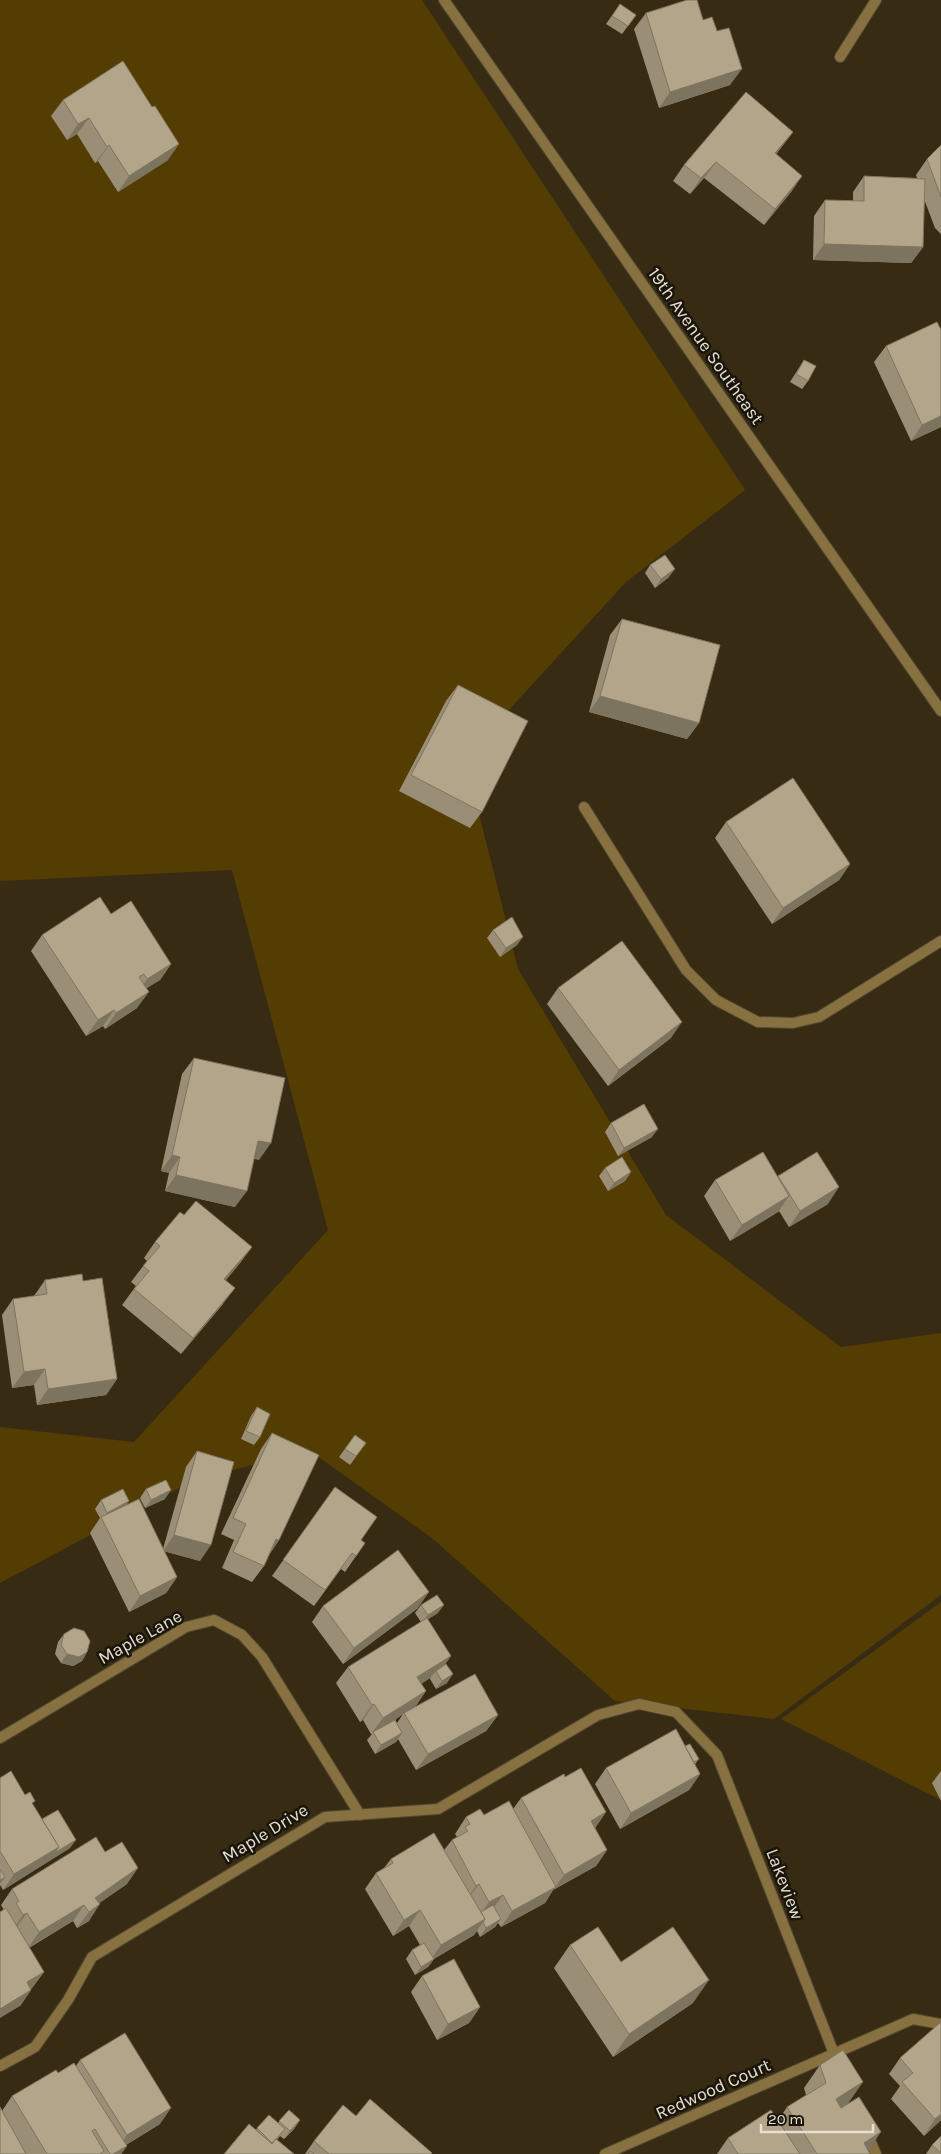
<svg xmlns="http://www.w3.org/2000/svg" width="941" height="2154" font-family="Karla,sans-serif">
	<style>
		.green { fill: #543d02 }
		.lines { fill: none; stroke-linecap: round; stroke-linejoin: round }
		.minor-casing { stroke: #534931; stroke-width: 12 }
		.tertiary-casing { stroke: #534931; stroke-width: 12 }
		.minor { stroke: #887141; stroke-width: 10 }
		.tertiary { stroke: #887141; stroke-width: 10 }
		.wall { fill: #9a8e76; fill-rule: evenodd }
		.shaded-wall { fill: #7d7460 }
		.building { fill: #b3a589; stroke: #7d7460 }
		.labels { text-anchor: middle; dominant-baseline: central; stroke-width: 5; stroke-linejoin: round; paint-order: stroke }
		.street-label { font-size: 18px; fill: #e7dfd1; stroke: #1a150a }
	</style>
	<rect width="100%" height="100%" fill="#372c13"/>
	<g class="green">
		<path d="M 0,0 L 422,0 L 745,490 L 626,582 L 465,758 L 518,969 L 666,1215 L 841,1347 L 941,1333 L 941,1595 L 774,1719 L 615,1701 L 432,1538 L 310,1451 L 196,1479 L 0,1583 L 0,1427 L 134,1442 L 328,1230 L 232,870 L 0,881 Z"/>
		<path d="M 941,1602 L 941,1800 L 781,1719 Z"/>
	</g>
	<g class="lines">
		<defs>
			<g id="minor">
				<path d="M 840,57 L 876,0"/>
				<path d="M 584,807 L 686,970 L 716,1000 L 758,1022 L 793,1023 L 819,1017 L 941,941"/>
				<path d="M 0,1738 L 186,1627 L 214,1620 L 242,1635 L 262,1657 L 360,1815"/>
				<path d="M 0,2066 L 35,2047 L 68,2000 L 92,1957 L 325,1817 L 438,1809 L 598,1715 L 639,1704 L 676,1712 L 717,1755 L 840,2069"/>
				<path d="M 867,2133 L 876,2154"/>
				<path d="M 605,2154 L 913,2019 L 941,2024"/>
			</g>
			<path id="tertiary" d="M 444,0 L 941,711"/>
		</defs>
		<use href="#minor" class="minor-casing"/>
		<use href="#tertiary" class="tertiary-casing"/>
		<use href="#minor" class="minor"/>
		<use href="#tertiary" class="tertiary"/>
	</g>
	<g class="wall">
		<path d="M 620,4 L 636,15 L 622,34 L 606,24 Z"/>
		<path d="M 646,13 L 703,20 L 730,85 L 659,108 L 634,29 Z"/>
		<path d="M 63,100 L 168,160 L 118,192 L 98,161 L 95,163 L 77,134 L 67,140 L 51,116 Z"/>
		<path d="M 793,132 L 776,154 L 802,176 L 791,192 L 764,225 L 704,178 L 690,194 L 673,181 L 684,165 Z"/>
		<path d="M 941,145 L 941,234 L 935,228 L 924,199 L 923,247 L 911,263 L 813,260 L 814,216 L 825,200 L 853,201 L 853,192 L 864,176 L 917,178 L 916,175 L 927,159 Z"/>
		<path d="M 886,346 L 941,427 L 911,441 L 874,362 Z"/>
		<path d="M 804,360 L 808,381 L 802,389 L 790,382 Z"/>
		<path d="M 650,565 L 669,577 L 655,588 L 645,573 Z"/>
		<path d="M 622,619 L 699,723 L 687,739 L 589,712 L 610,635 Z"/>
		<path d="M 458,685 L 482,812 L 470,828 L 399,791 L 446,701 Z"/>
		<path d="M 726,822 L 850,864 L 839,880 L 772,924 L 715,838 Z"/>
		<path d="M 111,914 L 171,964 L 160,980 L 146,988 L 137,1008 L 105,1029 L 103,1026 L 86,1036 L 31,951 L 42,935 Z"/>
		<path d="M 493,930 L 517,945 L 500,957 L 487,938 Z"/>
		<path d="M 558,988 L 671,1038 L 608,1086 L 547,1004 Z"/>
		<path d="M 194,1058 L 259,1160 L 254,1158 L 235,1207 L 165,1191 L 169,1173 L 161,1171 L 182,1074 Z"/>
		<path d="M 611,1123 L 652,1137 L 618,1156 L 605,1132 Z"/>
		<path d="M 605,1168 L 631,1172 L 625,1181 L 608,1191 L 599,1176 Z"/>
		<path d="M 778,1177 L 778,1176 L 828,1204 L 789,1227 L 779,1211 L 778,1212 L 730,1241 L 704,1196 L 715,1180 Z"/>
		<path d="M 184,1215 L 252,1247 L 240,1263 L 226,1280 L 223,1304 L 181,1354 L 122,1305 L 136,1286 L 131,1282 L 147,1261 L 144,1258 L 155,1242 Z"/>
		<path d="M 45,1280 L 83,1281 L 117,1379 L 106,1395 L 37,1405 L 34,1385 L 12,1388 L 2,1315 L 13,1299 L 34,1296 Z"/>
		<path d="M 257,1407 L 260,1437 L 254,1445 L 241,1439 L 251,1416 Z"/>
		<path d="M 272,1433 L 279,1540 L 269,1555 L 264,1566 L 252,1582 L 222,1568 L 234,1540 L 221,1534 L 261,1449 Z"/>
		<path d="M 355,1435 L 366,1443 L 350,1465 L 339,1457 Z"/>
		<path d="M 197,1451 L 200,1561 L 164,1551 L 177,1577 L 166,1593 L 129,1612 L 90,1533 L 100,1518 L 95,1509 L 101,1500 L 129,1501 L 127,1504 L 163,1549 L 186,1467 Z"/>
		<path d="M 335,1487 L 361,1540 L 365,1543 L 345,1572 L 341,1569 L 314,1606 L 272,1576 Z"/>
		<path d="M 146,1489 L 165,1499 L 145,1508 L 140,1498 Z"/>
		<path d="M 421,1605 L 438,1613 L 428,1619 L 446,1664 L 447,1683 L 436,1689 L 430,1679 L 430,1678 L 421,1684 L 426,1691 L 415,1707 L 498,1715 L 486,1731 L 416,1770 L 398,1739 L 396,1742 L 375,1754 L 367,1740 L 372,1734 L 371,1734 L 363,1720 L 360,1722 L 336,1683 L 348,1667 L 421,1622 L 415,1613 ZM 403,1714 L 397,1723 L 395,1720 Z"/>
		<path d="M 323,1606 L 418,1608 L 343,1664 L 312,1622 Z"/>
		<path d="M 64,1634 L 87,1652 L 82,1661 L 73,1666 L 61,1663 L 55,1654 L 58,1642 Z"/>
		<path d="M 685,1746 L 699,1759 L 695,1764 L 700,1774 L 689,1790 L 620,1829 L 595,1784 L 606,1768 Z"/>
		<path d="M 941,1771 L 941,1801 L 932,1783 Z"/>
		<path d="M 565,1777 L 606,1812 L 595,1828 L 607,1850 L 596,1866 L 553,1890 L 545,1903 L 501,1927 L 498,1923 L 495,1927 L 480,1937 L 477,1931 L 474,1935 L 434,1959 L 428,1967 L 415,1975 L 406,1959 L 412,1950 L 420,1945 L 409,1926 L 393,1936 L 365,1889 L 376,1873 L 384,1868 L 391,1859 L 444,1850 L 452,1840 L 457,1837 L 455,1834 L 466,1817 L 484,1815 L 513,1809 L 521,1798 Z"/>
		<path d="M 0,1778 L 25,1795 L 33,1805 L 42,1819 L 70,1848 L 3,1890 L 0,1885 Z"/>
		<path d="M 127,1884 L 99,1903 L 89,1921 L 77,1928 L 73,1921 L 29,1948 L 44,1972 L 32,1988 L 31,1989 L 31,1990 L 20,2006 L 4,1910 L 1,1905 L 12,1889 Z"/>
		<path d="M 570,1945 L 621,1962 L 693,2003 L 613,2057 L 554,1968 Z"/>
		<path d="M 422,1976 L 480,2007 L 469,2023 L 437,2040 L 411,1992 Z"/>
		<path d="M 941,2022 L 941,2120 L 924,2136 L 891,2099 L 900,2086 L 889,2074 L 900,2058 Z"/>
		<path d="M 80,2060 L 160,2124 L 126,2145 L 127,2146 L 121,2154 L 0,2154 L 2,2111 L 12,2096 L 58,2073 L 76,2066 Z"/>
		<path d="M 820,2065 L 847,2104 L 870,2154 L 717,2154 L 728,2138 L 778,2121 L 787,2107 L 806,2095 L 804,2088 Z"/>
		<path d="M 289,2110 L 300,2120 L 294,2129 L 284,2139 L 280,2136 L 277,2140 L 294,2154 L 224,2154 L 256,2130 L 257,2128 L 278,2123 Z"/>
		<path d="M 356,2116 L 431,2154 L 305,2154 L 314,2141 Z"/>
		<path d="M 941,2136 L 941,2154 L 926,2154 L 932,2145 Z"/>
	</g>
	<g class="shaded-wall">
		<path d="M 742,69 L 730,85 L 659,108 L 670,92 Z"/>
		<path d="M 89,118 L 77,134 L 67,140 L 78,124 Z"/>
		<path d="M 793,132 L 781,148 L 764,170 L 775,153 Z"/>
		<path d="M 179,144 L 168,160 L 118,192 L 129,176 Z"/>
		<path d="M 109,145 L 98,161 L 95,163 L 107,147 Z"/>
		<path d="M 716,162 L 704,178 L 690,194 L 701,178 Z"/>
		<path d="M 802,176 L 791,192 L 764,225 L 775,209 Z"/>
		<path d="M 824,244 L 923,247 L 911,263 L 813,260 Z"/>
		<path d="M 941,416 L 941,427 L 911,441 L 922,425 Z"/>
		<path d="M 675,569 L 669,577 L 655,588 L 661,579 Z"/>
		<path d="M 600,696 L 699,723 L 687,739 L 589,712 Z"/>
		<path d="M 850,864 L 839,880 L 772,924 L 783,908 Z"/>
		<path d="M 523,937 L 517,945 L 500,957 L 506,948 Z"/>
		<path d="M 171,964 L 160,980 L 136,995 L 147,979 Z"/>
		<path d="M 149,992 L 137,1008 L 105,1029 L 116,1013 Z"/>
		<path d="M 114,1010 L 103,1026 L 86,1036 L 98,1020 Z"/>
		<path d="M 682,1022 L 671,1038 L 608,1086 L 619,1070 Z"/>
		<path d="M 658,1129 L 652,1137 L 618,1156 L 624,1148 Z"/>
		<path d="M 258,1141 L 271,1143 L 259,1160 L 247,1157 Z"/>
		<path d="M 172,1155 L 180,1157 L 169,1173 L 161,1171 Z"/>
		<path d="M 631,1172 L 625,1181 L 608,1191 L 614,1183 Z"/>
		<path d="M 176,1175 L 247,1191 L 235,1207 L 165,1191 Z"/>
		<path d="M 839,1187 L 828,1204 L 789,1227 L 800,1211 Z"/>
		<path d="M 789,1196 L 778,1212 L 730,1241 L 742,1225 Z"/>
		<path d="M 252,1247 L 240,1263 L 213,1295 L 224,1279 Z"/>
		<path d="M 235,1288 L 223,1304 L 181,1354 L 193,1338 Z"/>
		<path d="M 45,1369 L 34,1385 L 12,1388 L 24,1372 Z"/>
		<path d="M 117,1379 L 106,1395 L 37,1405 L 48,1389 Z"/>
		<path d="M 171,1490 L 165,1499 L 145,1508 L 151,1500 Z"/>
		<path d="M 129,1501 L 123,1509 L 103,1519 L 107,1513 Z"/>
		<path d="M 174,1535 L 211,1545 L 200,1561 L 163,1551 Z"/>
		<path d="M 276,1539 L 279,1540 L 268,1556 Z"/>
		<path d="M 177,1577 L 166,1593 L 129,1612 L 140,1596 Z"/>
		<path d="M 429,1592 L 418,1608 L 343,1664 L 354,1648 Z"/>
		<path d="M 444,1605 L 438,1613 L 422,1623 L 428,1615 Z"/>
		<path d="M 87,1652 L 82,1661 L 73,1666 L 61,1663 L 67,1654 Z"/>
		<path d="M 451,1656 L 440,1672 L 436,1671 L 430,1678 L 406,1693 L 417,1677 Z"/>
		<path d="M 453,1674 L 447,1683 L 436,1689 L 442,1681 Z"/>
		<path d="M 426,1691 L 415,1707 L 374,1732 L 373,1732 L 371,1734 L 383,1718 Z"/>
		<path d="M 374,1704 L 363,1720 L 360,1722 L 372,1705 Z"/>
		<path d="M 498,1715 L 486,1731 L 416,1770 L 428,1754 Z"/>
		<path d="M 402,1733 L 396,1742 L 375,1754 L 381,1745 Z"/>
		<path d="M 700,1774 L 689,1790 L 620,1829 L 631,1813 Z"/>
		<path d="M 606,1812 L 595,1828 L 591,1821 Z"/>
		<path d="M 76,1840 L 70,1848 L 3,1890 L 14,1874 L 59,1847 Z"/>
		<path d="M 607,1850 L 596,1866 L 553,1890 L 545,1903 L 501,1927 L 512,1911 L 555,1887 L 564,1875 Z"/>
		<path d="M 138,1868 L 127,1884 L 88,1911 L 95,1898 Z"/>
		<path d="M 5,1877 L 0,1884 L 0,1880 Z"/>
		<path d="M 479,1884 L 467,1900 L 465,1902 L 476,1886 Z"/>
		<path d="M 503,1895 L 491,1911 L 479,1916 L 489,1902 Z"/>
		<path d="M 100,1904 L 89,1921 L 77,1928 L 89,1912 Z"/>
		<path d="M 84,1905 L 73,1921 L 28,1948 L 39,1932 Z"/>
		<path d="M 420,1910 L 409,1926 L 393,1936 L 404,1920 Z"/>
		<path d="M 27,1913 L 15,1929 L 12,1931 L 23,1915 Z"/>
		<path d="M 485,1919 L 474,1935 L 430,1961 L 441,1945 Z"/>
		<path d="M 501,1919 L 495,1927 L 480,1937 L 486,1928 Z"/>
		<path d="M 434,1959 L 428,1967 L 415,1975 L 421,1967 Z"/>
		<path d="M 44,1972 L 32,1988 L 15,1998 L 27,1982 Z"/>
		<path d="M 709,1980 L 693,2003 L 613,2057 L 629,2034 Z"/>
		<path d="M 31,1990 L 20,2006 L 0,2018 L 0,2009 Z"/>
		<path d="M 480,2007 L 469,2023 L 437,2040 L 448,2024 Z"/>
		<path d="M 863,2082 L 847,2105 L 820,2122 L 836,2099 Z"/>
		<path d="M 171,2108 L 160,2124 L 116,2151 L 127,2135 Z"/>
		<path d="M 941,2114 L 941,2120 L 924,2136 L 935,2119 Z"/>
		<path d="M 300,2120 L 294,2129 L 284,2139 L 290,2131 Z"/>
		<path d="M 881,2132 L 866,2154 L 864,2143 Z"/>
		<path d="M 127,2146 L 121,2154 L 113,2154 Z"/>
	</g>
	<g class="building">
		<path d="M 687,0 L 697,0 L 703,20 L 712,17 L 717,31 L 729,28 L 742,69 L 670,92 L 646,13 Z"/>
		<path d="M 620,4 L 636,15 L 628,26 L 612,16 Z"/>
		<path d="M 123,61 L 152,107 L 155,106 L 179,144 L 129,176 L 109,145 L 107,147 L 89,118 L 78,124 L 63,100 Z"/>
		<path d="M 746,92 L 793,132 L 775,153 L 802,176 L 775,209 L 716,162 L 701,178 L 684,165 Z"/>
		<path d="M 941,145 L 941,197 L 927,159 Z"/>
		<path d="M 864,176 L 925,179 L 923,247 L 824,244 L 825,200 L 864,201 Z"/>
		<path d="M 937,322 L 941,330 L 941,416 L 922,425 L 886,346 Z"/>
		<path d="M 804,360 L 816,366 L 808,381 L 796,374 Z"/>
		<path d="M 665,555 L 675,569 L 661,579 L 650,565 Z"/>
		<path d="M 622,619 L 720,645 L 699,723 L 600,696 Z"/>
		<path d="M 458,685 L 528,721 L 482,812 L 411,775 Z"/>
		<path d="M 793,778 L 850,864 L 783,908 L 726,822 Z"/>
		<path d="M 100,897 L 111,914 L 131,901 L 171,964 L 147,979 L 144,974 L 139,977 L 149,992 L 116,1013 L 114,1010 L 98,1020 L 42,935 Z"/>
		<path d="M 512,917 L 523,937 L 506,948 L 493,930 Z"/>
		<path d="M 622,941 L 682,1022 L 619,1070 L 558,988 Z"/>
		<path d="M 194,1058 L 285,1078 L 271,1143 L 258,1141 L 247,1191 L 176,1175 L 180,1157 L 172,1155 Z"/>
		<path d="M 644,1104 L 658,1129 L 624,1148 L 611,1123 Z"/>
		<path d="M 763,1152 L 789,1196 L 742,1225 L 715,1180 Z"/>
		<path d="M 817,1152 L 839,1187 L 800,1211 L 778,1176 Z"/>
		<path d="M 622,1157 L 631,1172 L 614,1183 L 605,1168 Z"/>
		<path d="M 196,1201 L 252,1247 L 224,1279 L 235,1288 L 193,1338 L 134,1289 L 149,1271 L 143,1266 L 160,1246 L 155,1242 L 180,1212 L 184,1215 Z"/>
		<path d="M 82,1274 L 83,1281 L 102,1278 L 117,1379 L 48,1389 L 45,1369 L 24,1372 L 13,1299 L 47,1294 L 45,1280 Z"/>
		<path d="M 257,1407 L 270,1414 L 260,1437 L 246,1431 Z"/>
		<path d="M 272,1433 L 319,1455 L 279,1540 L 276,1539 L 264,1566 L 233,1552 L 246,1524 L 233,1518 Z"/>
		<path d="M 355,1435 L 366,1443 L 356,1456 L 345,1449 Z"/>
		<path d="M 197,1451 L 234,1462 L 211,1545 L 174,1535 Z"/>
		<path d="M 166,1480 L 171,1490 L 151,1500 L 146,1489 Z"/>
		<path d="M 335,1487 L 377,1517 L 361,1540 L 365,1543 L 356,1556 L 352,1553 L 325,1590 L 283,1560 Z"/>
		<path d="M 123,1489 L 129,1501 L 107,1513 L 101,1500 Z"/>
		<path d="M 139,1499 L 177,1577 L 140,1596 L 101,1517 Z"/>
		<path d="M 398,1550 L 429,1592 L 354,1648 L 323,1606 Z"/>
		<path d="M 437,1595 L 444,1605 L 428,1615 L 421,1605 Z"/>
		<path d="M 427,1618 L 451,1656 L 417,1677 L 426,1691 L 383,1718 L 374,1704 L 372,1705 L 348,1667 Z"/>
		<path d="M 74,1628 L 84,1631 L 90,1641 L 87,1652 L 79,1657 L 67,1654 L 61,1645 L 64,1634 Z"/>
		<path d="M 446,1664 L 453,1674 L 442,1681 L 436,1671 Z"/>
		<path d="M 475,1674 L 498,1715 L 428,1754 L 404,1713 Z"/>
		<path d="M 395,1720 L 402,1733 L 381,1745 L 373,1732 Z"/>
		<path d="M 676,1729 L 700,1774 L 631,1813 L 606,1768 Z"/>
		<path d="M 690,1744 L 699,1759 L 694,1762 L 685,1746 Z"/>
		<path d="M 581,1768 L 606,1812 L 591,1821 L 607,1850 L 564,1875 L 521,1798 L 564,1774 L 565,1777 Z"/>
		<path d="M 11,1771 L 25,1795 L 30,1792 L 35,1801 L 32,1803 L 59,1847 L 14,1874 L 0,1851 L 0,1778 Z"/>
		<path d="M 509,1801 L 556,1887 L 512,1911 L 503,1895 L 489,1902 L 479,1884 L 476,1886 L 452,1840 L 468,1831 L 465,1827 L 470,1824 L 466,1817 L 480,1809 L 484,1815 Z"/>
		<path d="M 58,1810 L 76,1840 L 54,1853 L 59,1847 L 42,1819 Z"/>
		<path d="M 434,1833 L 485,1919 L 441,1945 L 420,1910 L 404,1920 L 376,1873 L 393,1863 L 391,1859 Z"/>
		<path d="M 96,1837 L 105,1852 L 122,1842 L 138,1868 L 95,1898 L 100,1904 L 89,1912 L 84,1905 L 39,1932 L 27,1913 L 23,1915 L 16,1903 L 19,1901 L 12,1889 Z"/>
		<path d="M 0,1869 L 5,1877 L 0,1880 Z"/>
		<path d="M 493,1905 L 501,1919 L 486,1928 L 483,1923 L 485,1919 L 481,1912 Z"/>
		<path d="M 6,1908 L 44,1972 L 27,1982 L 31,1990 L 0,2009 L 0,1912 Z"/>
		<path d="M 598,1927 L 621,1962 L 673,1927 L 709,1980 L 629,2034 L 570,1945 Z"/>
		<path d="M 424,1943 L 434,1959 L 421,1967 L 412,1950 Z"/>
		<path d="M 454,1959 L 480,2007 L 448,2024 L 422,1976 Z"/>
		<path d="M 941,2022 L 941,2114 L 935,2119 L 902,2082 L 913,2073 L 900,2058 Z"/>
		<path d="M 125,2033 L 171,2108 L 127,2135 L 80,2060 Z"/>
		<path d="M 843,2050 L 863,2082 L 836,2099 L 841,2108 L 859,2097 L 881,2132 L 864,2143 L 870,2154 L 817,2154 L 787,2107 L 826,2083 L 820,2065 Z"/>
		<path d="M 74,2063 L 127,2146 L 113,2154 L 110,2154 L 95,2129 L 92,2131 L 104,2151 L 100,2154 L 47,2154 L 12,2096 L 56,2070 L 58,2073 Z"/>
		<path d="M 370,2099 L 432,2153 L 431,2154 L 329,2154 L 314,2141 L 343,2105 L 356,2116 Z"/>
		<path d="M 0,2107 L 26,2154 L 0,2154 Z"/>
		<path d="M 289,2110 L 300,2120 L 290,2131 L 279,2121 Z"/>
		<path d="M 771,2110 L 800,2154 L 738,2154 L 728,2138 Z"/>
		<path d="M 269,2115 L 285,2129 L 272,2143 L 257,2128 Z"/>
		<path d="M 249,2124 L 272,2144 L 276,2139 L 294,2154 L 224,2154 Z"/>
		<path d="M 941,2136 L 941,2153 L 932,2145 Z"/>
		<path d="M 310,2151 L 314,2154 L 308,2154 Z"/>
	</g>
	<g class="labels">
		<g class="street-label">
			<text transform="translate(706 346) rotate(55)">19th Avenue Southeast</text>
			<text transform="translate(140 1637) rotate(-29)">Maple Lane</text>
			<text transform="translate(265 1833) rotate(-31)">Maple Drive</text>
			<text transform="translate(785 1884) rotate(69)">Lakeview</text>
			<text transform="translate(713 2089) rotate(-24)">Redwood Court</text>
		</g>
	</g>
	<path d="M761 2124v8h112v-8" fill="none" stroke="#e7dfd1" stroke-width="2.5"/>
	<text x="768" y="2124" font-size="15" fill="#e7dfd1" stroke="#1a150a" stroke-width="4" paint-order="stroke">20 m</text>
</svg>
